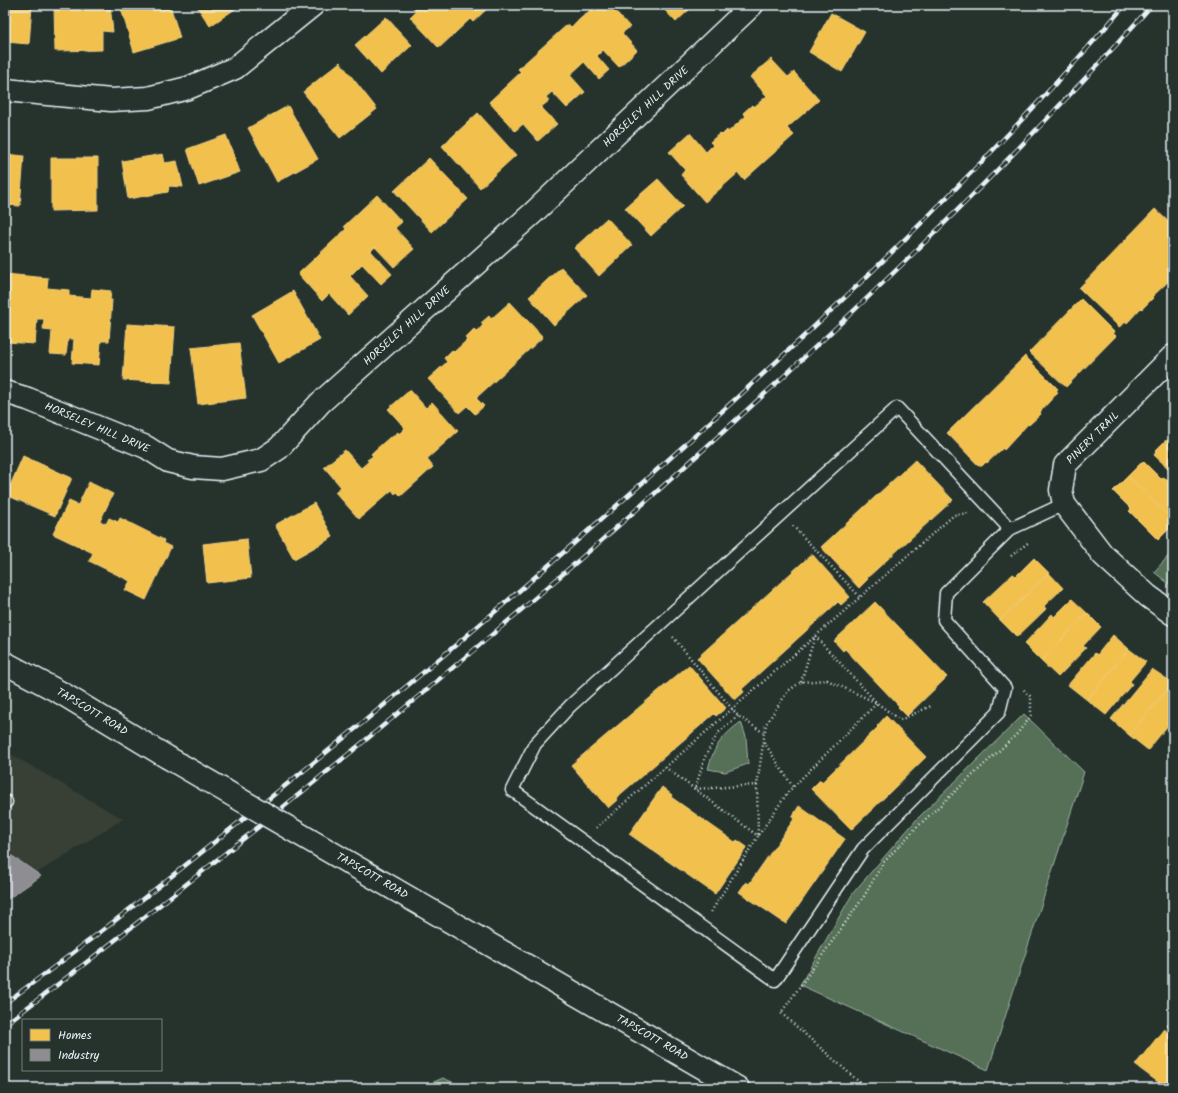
<svg xmlns="http://www.w3.org/2000/svg" width="1178" height="1093" font-family="Kalam,sans-serif">
	<style>
		.built { fill: #384036 }
		.green { fill: #547056; stroke: #9eb0a7 }
		.homes { fill: #f2c14e; stroke: #efcf81 }
		.industry { fill: #8d8d92; stroke: #a8abb1 }
		.lines { fill: none; stroke-linecap: round; stroke-linejoin: round }
		.service-casing { stroke: #e8f1f8; stroke-width: 15 }
		.minor-casing { stroke: #e8f1f8; stroke-width: 25 }
		.tertiary-casing { stroke: #e8f1f8; stroke-width: 25 }
		.path { stroke: #e8f1f8; stroke-width: 2.5; stroke-dasharray: 1 3; stroke-linecap: butt }
		.service { stroke: #26332d; stroke-width: 12 }
		.minor { stroke: #26332d; stroke-width: 22 }
		.tertiary { stroke: #26332d; stroke-width: 22 }
		.rail-casing { stroke: #e8f1f8; stroke-width: 4.5 }
		.rail { stroke: #26332d; stroke-width: 3; stroke-dasharray: 9; stroke-linecap: butt }
		.tertiary-bridge-casing { stroke: #e8f1f8; stroke-width: 25; stroke-linecap: butt }
		.tertiary-bridge { stroke: #26332d; stroke-width: 22 }
		.labels { text-anchor: middle; dominant-baseline: central; stroke-width: 4; stroke-linejoin: round; paint-order: stroke }
		.street-label { font-size: 11px; fill: #e8f1f8; stroke: #26332d }
	</style>
	<rect width="100%" height="100%" fill="#26332d"/>
	<filter id="ink" filterUnits="userSpaceOnUse"><feTurbulence type="fractalNoise" baseFrequency=".025" numOctaves="2"/><feDisplacementMap in="SourceGraphic" scale="8" xChannelSelector="R" yChannelSelector="G"/><feConvolveMatrix kernelMatrix="1 2 1 2 8 2 1 2 1" color-interpolation-filters="sRGB"/></filter>
	<g filter="url(#ink)">
		<path class="built" d="M 5,751 L 123,819 L 5,893 Z"/>
		<g class="green">
			<path d="M 1173,551 L 1173,587 L 1154,572 Z"/>
			<path d="M 1024,714 L 1084,772 L 988,1070 L 800,985 L 853,893 L 917,819 Z"/>
			<path d="M 741,722 L 746,737 L 748,764 L 725,772 L 708,769 C 714,746 722,736 741,722 Z"/>
			<path d="M 443,1078 L 466,1088 L 420,1088 Z"/>
		</g>
		<g class="homes">
			<path d="M 5,5 L 32,6 L 29,44 L 5,42 Z"/>
			<path d="M 54,5 L 110,5 L 113,32 L 102,31 L 102,50 L 55,51 Z"/>
			<path d="M 120,5 L 170,5 L 180,38 L 134,52 Z"/>
			<path d="M 196,5 L 241,5 L 210,26 Z"/>
			<path d="M 411,5 L 491,5 L 473,22 L 470,19 L 439,48 L 410,17 L 416,11 Z"/>
			<path d="M 596,5 L 610,5 L 630,27 L 622,33 L 637,50 L 619,67 L 603,50 L 597,56 L 609,70 L 599,79 L 584,62 L 582,64 L 570,75 L 585,92 L 567,108 L 552,92 L 546,97 L 549,101 L 541,107 L 557,124 L 538,141 L 523,124 L 515,131 L 489,102 L 521,72 L 518,69 L 568,24 L 571,27 Z"/>
			<path d="M 660,5 L 694,5 L 676,22 Z"/>
			<path d="M 831,13 L 865,32 L 842,72 L 809,52 Z"/>
			<path d="M 386,17 L 412,45 L 381,74 L 355,45 Z"/>
			<path d="M 771,59 L 788,77 L 794,72 L 819,100 L 787,128 L 794,135 L 744,180 L 738,173 L 705,202 L 681,175 L 685,170 L 669,152 L 690,133 L 706,152 L 713,145 L 710,142 L 720,133 L 722,135 L 727,130 L 728,132 L 746,116 L 743,113 L 752,105 L 754,107 L 767,96 L 750,77 Z"/>
			<path d="M 340,62 L 377,109 L 340,138 L 303,92 Z"/>
			<path d="M 288,106 L 318,159 L 277,182 L 248,128 Z"/>
			<path d="M 478,113 L 516,155 L 480,188 L 442,146 Z"/>
			<path d="M 226,135 L 240,172 L 199,186 L 187,149 Z"/>
			<path d="M 5,154 L 24,156 L 20,206 L 5,205 Z"/>
			<path d="M 163,154 L 165,163 L 177,161 L 183,187 L 169,186 L 168,192 L 128,199 L 122,161 Z"/>
			<path d="M 51,158 L 98,158 L 98,210 L 51,211 Z"/>
			<path d="M 429,158 L 468,199 L 432,232 L 394,191 Z"/>
			<path d="M 658,179 L 683,206 L 651,236 L 625,208 Z"/>
			<path d="M 377,195 L 402,222 L 395,228 L 414,249 L 394,267 L 375,247 L 371,251 L 392,274 L 381,284 L 362,264 L 350,276 L 368,296 L 348,315 L 329,294 L 322,301 L 298,274 L 346,229 L 344,226 Z"/>
			<path d="M 1155,209 L 1173,226 L 1173,277 L 1153,296 L 1154,297 L 1142,309 L 1141,308 L 1127,323 L 1126,322 L 1119,327 L 1079,288 Z"/>
			<path d="M 607,218 L 632,245 L 599,276 L 574,248 Z"/>
			<path d="M 561,267 L 587,295 L 554,325 L 529,297 Z"/>
			<path d="M 5,274 L 48,278 L 47,288 L 69,290 L 69,296 L 91,298 L 92,289 L 111,291 L 110,300 L 112,300 L 109,341 L 101,341 L 99,365 L 72,363 L 74,339 L 68,339 L 66,355 L 50,354 L 52,331 L 43,330 L 44,319 L 37,319 L 35,344 L 7,342 L 9,317 L 5,317 Z"/>
			<path d="M 293,291 L 320,340 L 279,363 L 252,315 Z"/>
			<path d="M 1081,299 L 1114,332 L 1113,333 L 1116,336 L 1066,387 L 1029,352 Z"/>
			<path d="M 510,302 L 543,337 L 476,398 L 484,406 L 475,414 L 467,406 L 459,413 L 428,379 L 447,362 L 444,358 L 452,350 L 454,352 L 467,340 L 465,338 L 474,329 L 477,332 L 483,325 L 481,323 L 489,316 L 491,319 Z"/>
			<path d="M 127,324 L 175,327 L 171,383 L 123,380 Z"/>
			<path d="M 239,343 L 246,398 L 198,404 L 191,348 Z"/>
			<path d="M 1025,356 L 1058,389 L 1056,391 L 1058,392 L 1040,412 L 1041,414 L 1029,425 L 1028,424 L 1004,450 L 1003,448 L 987,463 L 986,462 L 982,466 L 979,466 L 947,433 Z"/>
			<path d="M 410,390 L 426,408 L 432,402 L 458,431 L 427,459 L 433,467 L 401,496 L 397,492 L 395,494 L 392,490 L 359,519 L 335,492 L 341,487 L 324,467 L 345,450 L 361,468 L 369,461 L 367,460 L 373,456 L 371,454 L 374,451 L 390,437 L 391,438 L 398,432 L 399,434 L 405,428 L 388,409 Z"/>
			<path d="M 1169,439 L 1173,443 L 1173,477 L 1168,472 L 1170,470 L 1154,455 L 1156,452 L 1155,451 L 1166,440 L 1167,442 Z"/>
			<path d="M 23,456 L 72,478 L 55,516 L 6,495 Z"/>
			<path d="M 915,460 L 953,500 L 867,578 L 868,579 L 859,588 L 821,547 Z"/>
			<path d="M 1143,461 L 1161,479 L 1164,477 L 1173,486 L 1173,520 L 1128,476 Z"/>
			<path d="M 1128,476 L 1173,520 L 1173,525 L 1158,540 L 1129,511 L 1131,509 L 1113,491 Z"/>
			<path d="M 89,482 L 113,494 L 100,521 L 106,524 L 109,518 L 118,522 L 120,518 L 164,540 L 163,543 L 171,547 L 146,600 L 125,590 L 130,581 L 89,561 L 93,553 L 53,534 L 69,501 L 78,505 Z"/>
			<path d="M 314,503 L 333,537 L 294,559 L 275,525 Z"/>
			<path d="M 247,539 L 251,578 L 207,583 L 203,544 Z"/>
			<path d="M 812,554 L 850,597 L 841,605 L 838,602 L 742,689 L 744,692 L 735,700 L 697,658 Z"/>
			<path d="M 1034,558 L 1049,573 L 1000,620 L 983,602 L 1013,574 L 1016,576 Z"/>
			<path d="M 1049,573 L 1063,588 L 1044,606 L 1046,609 L 1017,637 L 1000,620 Z"/>
			<path d="M 1072,599 L 1087,613 L 1041,661 L 1024,644 L 1052,614 L 1054,617 Z"/>
			<path d="M 875,602 L 947,677 L 907,716 L 898,707 L 899,706 L 845,649 L 843,651 L 834,641 Z"/>
			<path d="M 1087,613 L 1101,627 L 1083,646 L 1086,648 L 1058,677 L 1041,661 Z"/>
			<path d="M 1113,635 L 1129,649 L 1087,700 L 1068,685 L 1095,653 L 1097,655 Z"/>
			<path d="M 1129,649 L 1146,662 L 1130,681 L 1132,684 L 1106,715 L 1087,700 Z"/>
			<path d="M 689,665 L 726,708 L 716,716 L 714,714 L 616,798 L 617,800 L 608,808 L 571,765 Z"/>
			<path d="M 1152,669 L 1173,683 L 1129,735 L 1111,719 Z"/>
			<path d="M 1173,683 L 1173,719 L 1148,750 L 1129,735 Z"/>
			<path d="M 886,716 L 926,757 L 851,830 L 811,789 L 820,780 L 822,782 L 878,727 L 877,726 Z"/>
			<path d="M 662,787 L 672,795 L 671,797 L 735,842 L 737,840 L 747,847 L 715,894 L 629,834 Z"/>
			<path d="M 799,806 L 845,839 L 786,924 L 739,892 L 746,882 L 749,884 L 794,819 L 792,817 Z"/>
			<path d="M 1173,1017 L 1173,1030 L 1167,1025 Z"/>
			<path d="M 1164,1029 L 1173,1036 L 1173,1088 L 1166,1088 L 1135,1065 Z"/>
		</g>
		<path class="industry" d="M 5,851 L 41,876 L 5,901 Z"/>
		<g class="lines">
			<defs>
				<g id="service">
					<path d="M 1010,529 L 897,408 L 570,706 L 535,744 L 512,790 L 775,980 L 863,849 L 999,712 L 1005,688 L 944,620 L 946,593 L 1010,529 L 1064,504"/>
					<path d="M 5,801 L 6,802"/>
				</g>
				<g id="minor">
					<path d="M 5,90 L 111,100 L 148,98 L 188,88 L 235,68 L 313,5"/>
					<path d="M 1173,356 L 1065,465 L 1061,490 L 1064,504 L 1103,555 L 1148,596 L 1173,614"/>
					<path d="M 5,392 L 28,399 L 146,447 L 168,461 L 193,467 L 222,469 L 261,460 L 279,448 L 320,403 L 533,213 L 752,5"/>
				</g>
				<g id="tertiary">
					<path d="M 5,663 L 63,694 L 167,757"/>
					<path d="M 394,889 L 738,1088"/>
				</g>
			</defs>
			<use href="#service" class="service-casing"/>
			<use href="#minor" class="minor-casing"/>
			<use href="#tertiary" class="tertiary-casing"/>
			<g class="path">
				<path d="M 793,526 L 860,597"/>
				<path d="M 1011,556 L 1029,542"/>
				<path d="M 815,636 L 877,703 L 900,720 L 931,706"/>
				<path d="M 673,637 L 738,716 L 764,733"/>
				<path d="M 827,680 L 877,703 L 788,792 L 758,836 L 757,785 L 766,724 L 788,691 L 801,682 Z"/>
				<path d="M 801,682 L 815,636"/>
				<path d="M 738,716 L 718,733 L 705,757 L 695,789 L 757,785"/>
				<path d="M 764,742 L 793,787"/>
				<path d="M 665,767 L 758,836 L 711,912"/>
				<path d="M 596,828 L 954,515 L 969,513"/>
				<path d="M 866,1088 L 781,1013 L 863,898 L 883,863 L 918,826 L 1016,735 L 1031,716 L 1031,697 L 1023,689"/>
			</g>
			<use href="#service" class="service"/>
			<use href="#minor" class="minor"/>
			<use href="#tertiary" class="tertiary"/>
			<defs>
				<g id="rail">
					<path d="M 5,1003 C 83,947 157,888 232,828 C 356,730 478,628 597,523 C 782,360 964,193 1125,5"/>
					<path d="M 5,1024 C 92,960 176,892 261,825 C 398,715 532,603 662,487 C 833,334 1000,176 1152,5"/>
				</g>
			</defs>
			<use href="#rail" class="rail-casing"/>
			<use href="#rail" class="rail"/>
			<defs>
				<path id="tertiary-bridge" d="M 167,757 L 394,889"/>
			</defs>
			<use href="#tertiary-bridge" class="tertiary-bridge-casing"/>
			<use href="#tertiary-bridge" class="tertiary-bridge"/>
		</g>
	</g>
	<g class="labels">
		<g class="street-label">
			<text transform="translate(646 107) rotate(-43)">HORSELEY HILL DRIVE</text>
			<text transform="translate(407 326) rotate(-42)">HORSELEY HILL DRIVE</text>
			<text transform="translate(97 428) rotate(23)">HORSELEY HILL DRIVE</text>
			<text transform="translate(1093 438) rotate(-45)">PINERY TRAIL</text>
			<text transform="translate(92 712) rotate(31)">TAPSCOTT ROAD</text>
			<text transform="translate(372 876) rotate(30)">TAPSCOTT ROAD</text>
			<text transform="translate(652 1038) rotate(30)">TAPSCOTT ROAD</text>
		</g>
	</g>
	<rect width="1178" height="1093" fill="none" stroke="#26332d" stroke-width="20"/>
	<rect x="10" y="10" width="1158" height="1073" fill="none" stroke="#e8f1f8" stroke-width="1.5" filter="url(#ink)"/>
	<rect x="22" y="1019" width="140" height="52" fill="#26332d" stroke="#747f7e"/>
	<rect x="30" y="1029" width="20" height="12" fill="#f2c14e" stroke="#747f7e"/>
	<text x="58" y="1039" font-size="12" fill="#e8f1f8">Homes</text>
	<rect x="30" y="1049" width="20" height="12" fill="#8d8d92" stroke="#747f7e"/>
	<text x="58" y="1059" font-size="12" fill="#e8f1f8">Industry</text>
</svg>
